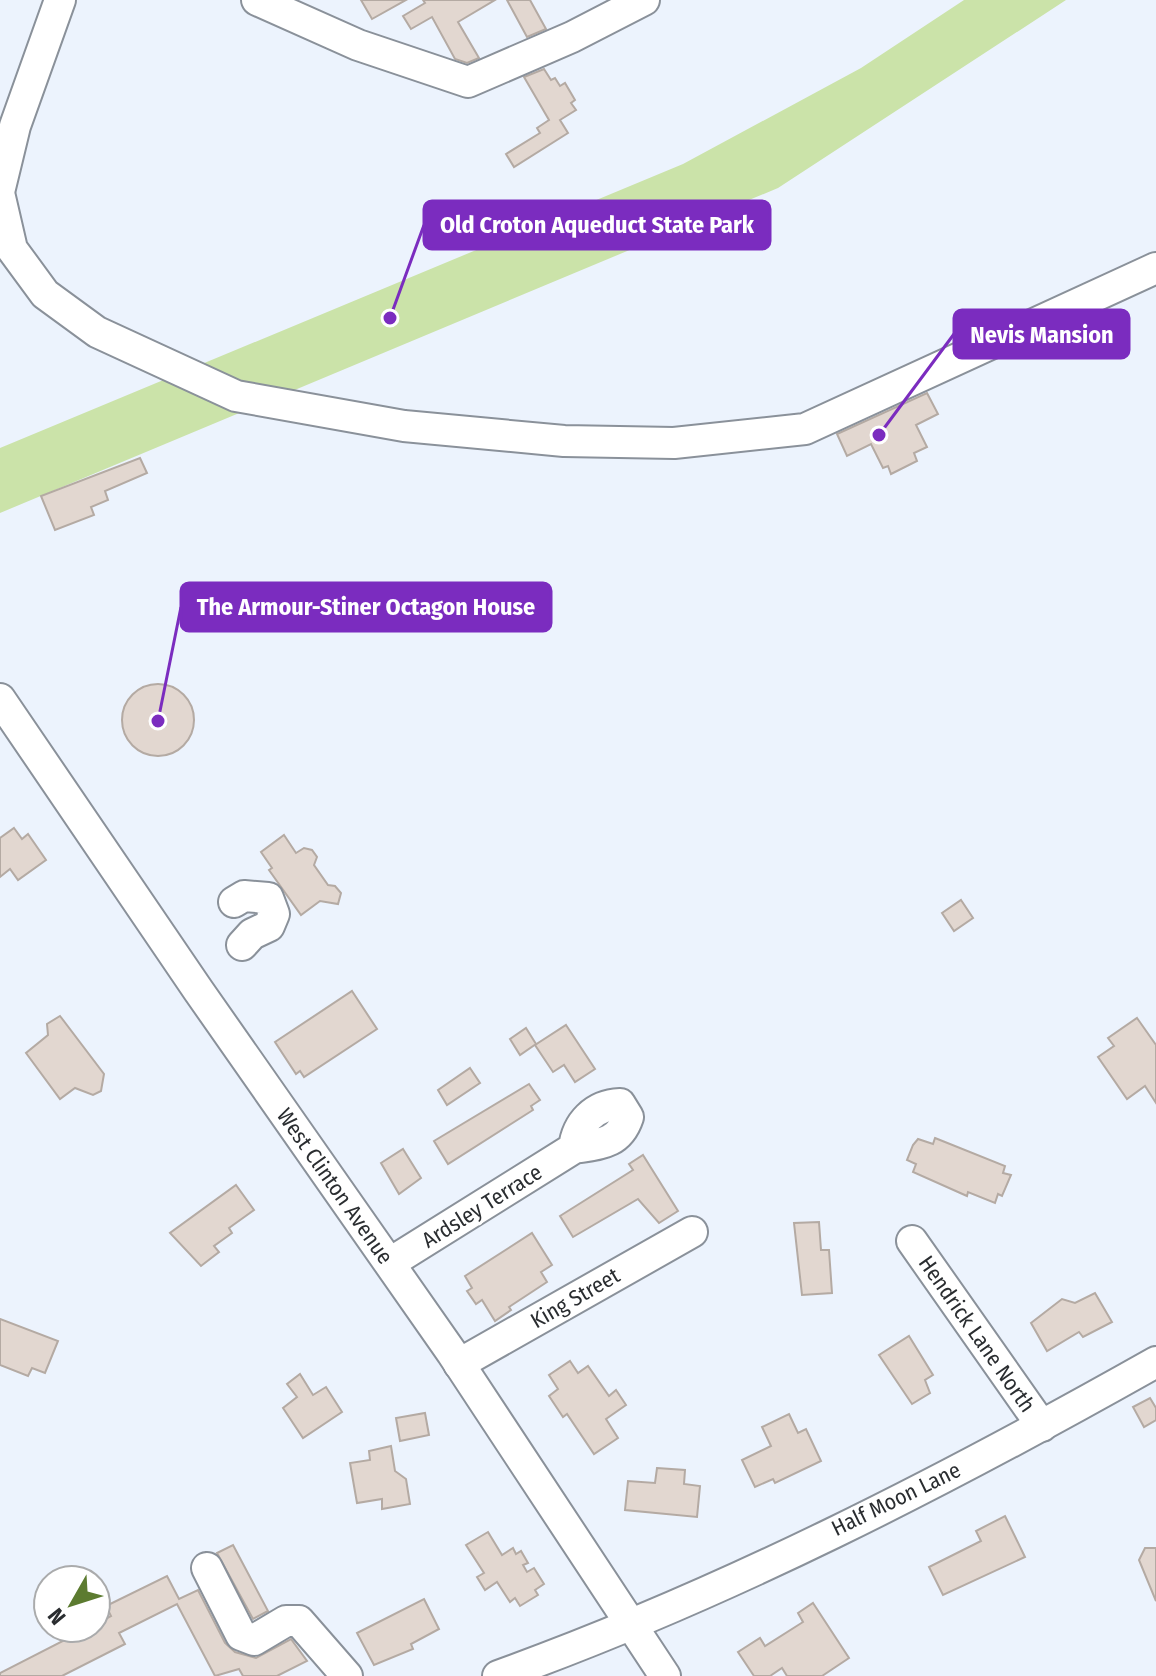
<svg xmlns="http://www.w3.org/2000/svg" width="1156" height="1676" font-family="'Fira Sans Condensed',sans-serif">
	<style>
		.green { fill: #cbe3a9 }
		.building { fill: #e2d7d0; stroke: #b4aaa3; stroke-width: 2 }
		.lines { fill: none; stroke-linecap: round; stroke-linejoin: round }
		.minor-casing { stroke: #8a919a; stroke-width: 34 }
		.minor { stroke: #fff; stroke-width: 30 }
		.labels { text-anchor: middle; dominant-baseline: central; stroke-width: 6; stroke-linejoin: round; paint-order: stroke }
		.street-label { font-size: 22px; fill: #2a2d30; stroke: #fff }
		.leader { fill: none; stroke: #7b2cbf; stroke-width: 3 }
		.callout-dot { fill: #7b2cbf; stroke: #fff; stroke-width: 3 }
		.callout { fill: #7b2cbf; stroke: #7b2cbf; stroke-width: 3 }
		.callout-label { font-size: 24px; text-anchor: middle; font-weight: bold; fill: #fff }
	</style>
	<rect width="100%" height="100%" fill="#ecf3fd"/>
	<path class="green" d="M 964,0 L 1066,0 L 778,188 L 0,513 L 0,448 L 683,164 L 861,68 Z"/>
	<g class="building">
		<path d="M 361,0 L 406,0 L 372,19 Z"/>
		<path d="M 423,0 L 495,0 L 458,22 L 479,58 L 467,63 L 455,59 L 432,17 L 411,29 L 403,16 L 425,3 Z"/>
		<path d="M 507,0 L 530,0 L 546,29 L 527,37 Z"/>
		<path d="M 544,69 L 551,80 L 555,78 L 560,86 L 565,83 L 575,100 L 571,103 L 576,110 L 560,120 L 568,133 L 514,167 L 506,154 L 540,133 L 537,128 L 549,120 L 524,77 Z"/>
		<path d="M 927,393 L 938,414 L 916,425 L 927,447 L 914,453 L 917,461 L 891,474 L 888,466 L 883,468 L 871,444 L 847,456 L 837,434 Z"/>
		<path d="M 140,458 L 147,473 L 105,491 L 108,500 L 91,507 L 94,515 L 55,530 L 41,496 Z"/>
		<circle cx="158" cy="720" r="36"/>
		<path d="M 14,828 L 22,839 L 28,834 L 46,860 L 18,880 L 10,869 L 0,877 L 0,838 Z"/>
		<path d="M 284,835 L 296,853 L 304,848 L 312,850 L 317,857 L 314,865 L 328,885 L 335,886 L 341,893 L 338,904 L 320,901 L 301,915 L 269,870 L 272,868 L 261,852 Z"/>
		<path d="M 961,900 L 973,918 L 954,931 L 942,913 Z"/>
		<path d="M 352,991 L 377,1029 L 304,1077 L 300,1071 L 296,1074 L 275,1042 Z"/>
		<path d="M 60,1016 L 104,1074 L 101,1091 L 93,1095 L 75,1088 L 60,1099 L 26,1053 L 48,1035 L 47,1024 Z"/>
		<path d="M 1137,1018 L 1156,1045 L 1156,1103 L 1145,1086 L 1127,1099 L 1098,1057 L 1114,1046 L 1108,1038 Z"/>
		<path d="M 566,1025 L 595,1069 L 575,1082 L 564,1065 L 553,1072 L 535,1045 Z"/>
		<path d="M 526,1028 L 536,1044 L 520,1055 L 510,1039 Z"/>
		<path d="M 470,1068 L 480,1083 L 447,1105 L 438,1090 Z"/>
		<path d="M 529,1084 L 540,1100 L 531,1106 L 533,1110 L 448,1164 L 434,1141 Z"/>
		<path d="M 935,1138 L 1005,1166 L 1003,1173 L 1011,1175 L 1002,1196 L 998,1194 L 995,1203 L 968,1192 L 967,1196 L 913,1172 L 916,1164 L 907,1160 L 913,1145 L 918,1139 L 933,1144 Z"/>
		<path d="M 403,1149 L 421,1178 L 399,1194 L 381,1163 Z"/>
		<path d="M 643,1155 L 678,1211 L 659,1223 L 638,1199 L 573,1237 L 560,1216 L 633,1170 L 629,1164 Z"/>
		<path d="M 236,1185 L 254,1210 L 229,1228 L 232,1233 L 214,1246 L 219,1252 L 201,1266 L 170,1233 Z"/>
		<path d="M 819,1222 L 821,1250 L 829,1250 L 832,1293 L 802,1295 L 794,1223 Z"/>
		<path d="M 532,1233 L 552,1265 L 541,1272 L 547,1282 L 509,1307 L 511,1310 L 495,1321 L 482,1300 L 476,1304 L 467,1291 L 472,1288 L 465,1276 Z"/>
		<path d="M 1095,1293 L 1112,1322 L 1083,1337 L 1079,1332 L 1047,1351 L 1031,1323 L 1062,1299 L 1075,1303 Z"/>
		<path d="M 0,1319 L 58,1341 L 45,1373 L 32,1368 L 28,1376 L 0,1365 Z"/>
		<path d="M 909,1336 L 933,1375 L 925,1380 L 930,1393 L 912,1404 L 879,1355 Z"/>
		<path d="M 570,1361 L 578,1373 L 588,1366 L 609,1396 L 616,1390 L 626,1405 L 606,1419 L 618,1438 L 594,1454 L 567,1414 L 563,1417 L 549,1396 L 558,1389 L 549,1375 Z"/>
		<path d="M 300,1374 L 313,1395 L 326,1387 L 342,1412 L 303,1438 L 283,1408 L 297,1397 L 287,1384 Z"/>
		<path d="M 1150,1398 L 1156,1408 L 1156,1420 L 1144,1427 L 1133,1407 Z"/>
		<path d="M 425,1413 L 429,1435 L 400,1441 L 396,1418 Z"/>
		<path d="M 789,1414 L 798,1433 L 806,1429 L 821,1461 L 775,1483 L 773,1479 L 755,1487 L 742,1460 L 771,1446 L 762,1427 Z"/>
		<path d="M 391,1446 L 395,1471 L 406,1479 L 410,1504 L 382,1509 L 382,1499 L 357,1503 L 350,1463 L 370,1460 L 369,1451 Z"/>
		<path d="M 657,1468 L 685,1470 L 684,1484 L 700,1486 L 697,1517 L 625,1510 L 628,1481 L 655,1483 Z"/>
		<path d="M 1005,1516 L 1025,1557 L 943,1595 L 929,1567 L 981,1541 L 976,1531 Z"/>
		<path d="M 488,1532 L 502,1555 L 513,1548 L 516,1554 L 521,1551 L 528,1563 L 523,1565 L 527,1572 L 534,1568 L 544,1584 L 535,1590 L 538,1595 L 520,1606 L 515,1598 L 510,1602 L 497,1582 L 485,1590 L 477,1577 L 484,1573 L 466,1545 Z"/>
		<path d="M 233,1545 L 268,1611 L 253,1619 L 217,1553 Z"/>
		<path d="M 1145,1548 L 1156,1548 L 1156,1601 L 1139,1560 Z"/>
		<path d="M 167,1576 L 179,1599 L 198,1590 L 225,1643 L 235,1652 L 256,1658 L 291,1639 L 307,1661 L 277,1676 L 243,1676 L 239,1669 L 215,1676 L 177,1604 L 119,1633 L 125,1644 L 62,1676 L 0,1676 L 0,1673 L 88,1628 L 96,1628 L 96,1624 L 111,1616 L 106,1606 Z"/>
		<path d="M 424,1599 L 439,1629 L 411,1644 L 413,1649 L 374,1665 L 357,1633 Z"/>
		<path d="M 813,1603 L 849,1658 L 822,1676 L 787,1676 L 782,1668 L 770,1676 L 754,1676 L 738,1652 L 760,1638 L 765,1646 L 803,1622 L 798,1613 Z"/>
	</g>
	<g class="lines">
		<defs>
			<g id="minor">
				<path d="M 257,0 L 358,45 L 468,82 L 572,37 L 644,0"/>
				<path d="M 0,188 L 15,126 L 60,0"/>
				<path d="M 0,197 L 12,249 L 45,294 L 97,332 L 236,396 L 404,426 L 564,441 L 674,443 L 805,429 L 1156,268"/>
				<path d="M 0,699 L 198,990 L 452,1353 L 665,1676"/>
				<path d="M 234,902 L 244,896 L 268,898 L 274,914 L 269,926 L 252,934 L 242,945"/>
				<path d="M 912,1241 L 1042,1426"/>
				<path d="M 390,1263 L 574,1148 C 600,1144 619,1144 628,1117 L 620,1104 C 594,1105 577,1123 574,1148"/>
				<path d="M 459,1364 L 692,1232"/>
				<path d="M 207,1568 L 241,1635 L 254,1640 L 286,1621 L 299,1621 L 347,1676"/>
				<path d="M 498,1676 C 726,1594 945,1481 1156,1362"/>
			</g>
		</defs>
		<use href="#minor" class="minor-casing"/>
		<use href="#minor" class="minor"/>
	</g>
	<g class="labels">
		<g class="street-label">
			<text transform="translate(335 1186) rotate(55)">West Clinton Avenue</text>
			<text transform="translate(482 1206) rotate(-32)">Ardsley Terrace</text>
			<text transform="translate(575 1298) rotate(-30)">King Street</text>
			<text transform="translate(977 1334) rotate(55)">Hendrick Lane North</text>
			<text transform="translate(896 1499) rotate(-26)">Half Moon Lane</text>
		</g>
	</g>
	<path class="leader" d="M390 318L424 225M879 435L954 334M158 721L181 607"/>
	<g class="callout-dot">
		<circle cx="390" cy="318" r="8"/>
		<circle cx="879" cy="435" r="8"/>
		<circle cx="158" cy="721" r="8"/>
	</g>
	<g class="callout">
		<rect x="424" y="201" width="346" height="48" rx="8"/>
		<rect x="954" y="310" width="175" height="48" rx="8"/>
		<rect x="181" y="583" width="370" height="48" rx="8"/>
	</g>
	<g class="callout-label">
		<text x="597" y="233">Old Croton Aqueduct State Park</text>
		<text x="1042" y="343">Nevis Mansion</text>
		<text x="366" y="615">The Armour-Stiner Octagon House</text>
	</g>
	<g transform="translate(72 1604) rotate(231)"><circle r="38" fill="#ffffff" stroke="#aaabac" stroke-width="2"/>
	<path d="M0-6L14 30L0 20L-14 30Z" fill="#5c7b30"/>
	<text y="-12" font-size="22" font-weight="bold" text-anchor="middle" fill="#2a2d30">N</text>
	</g>
</svg>
